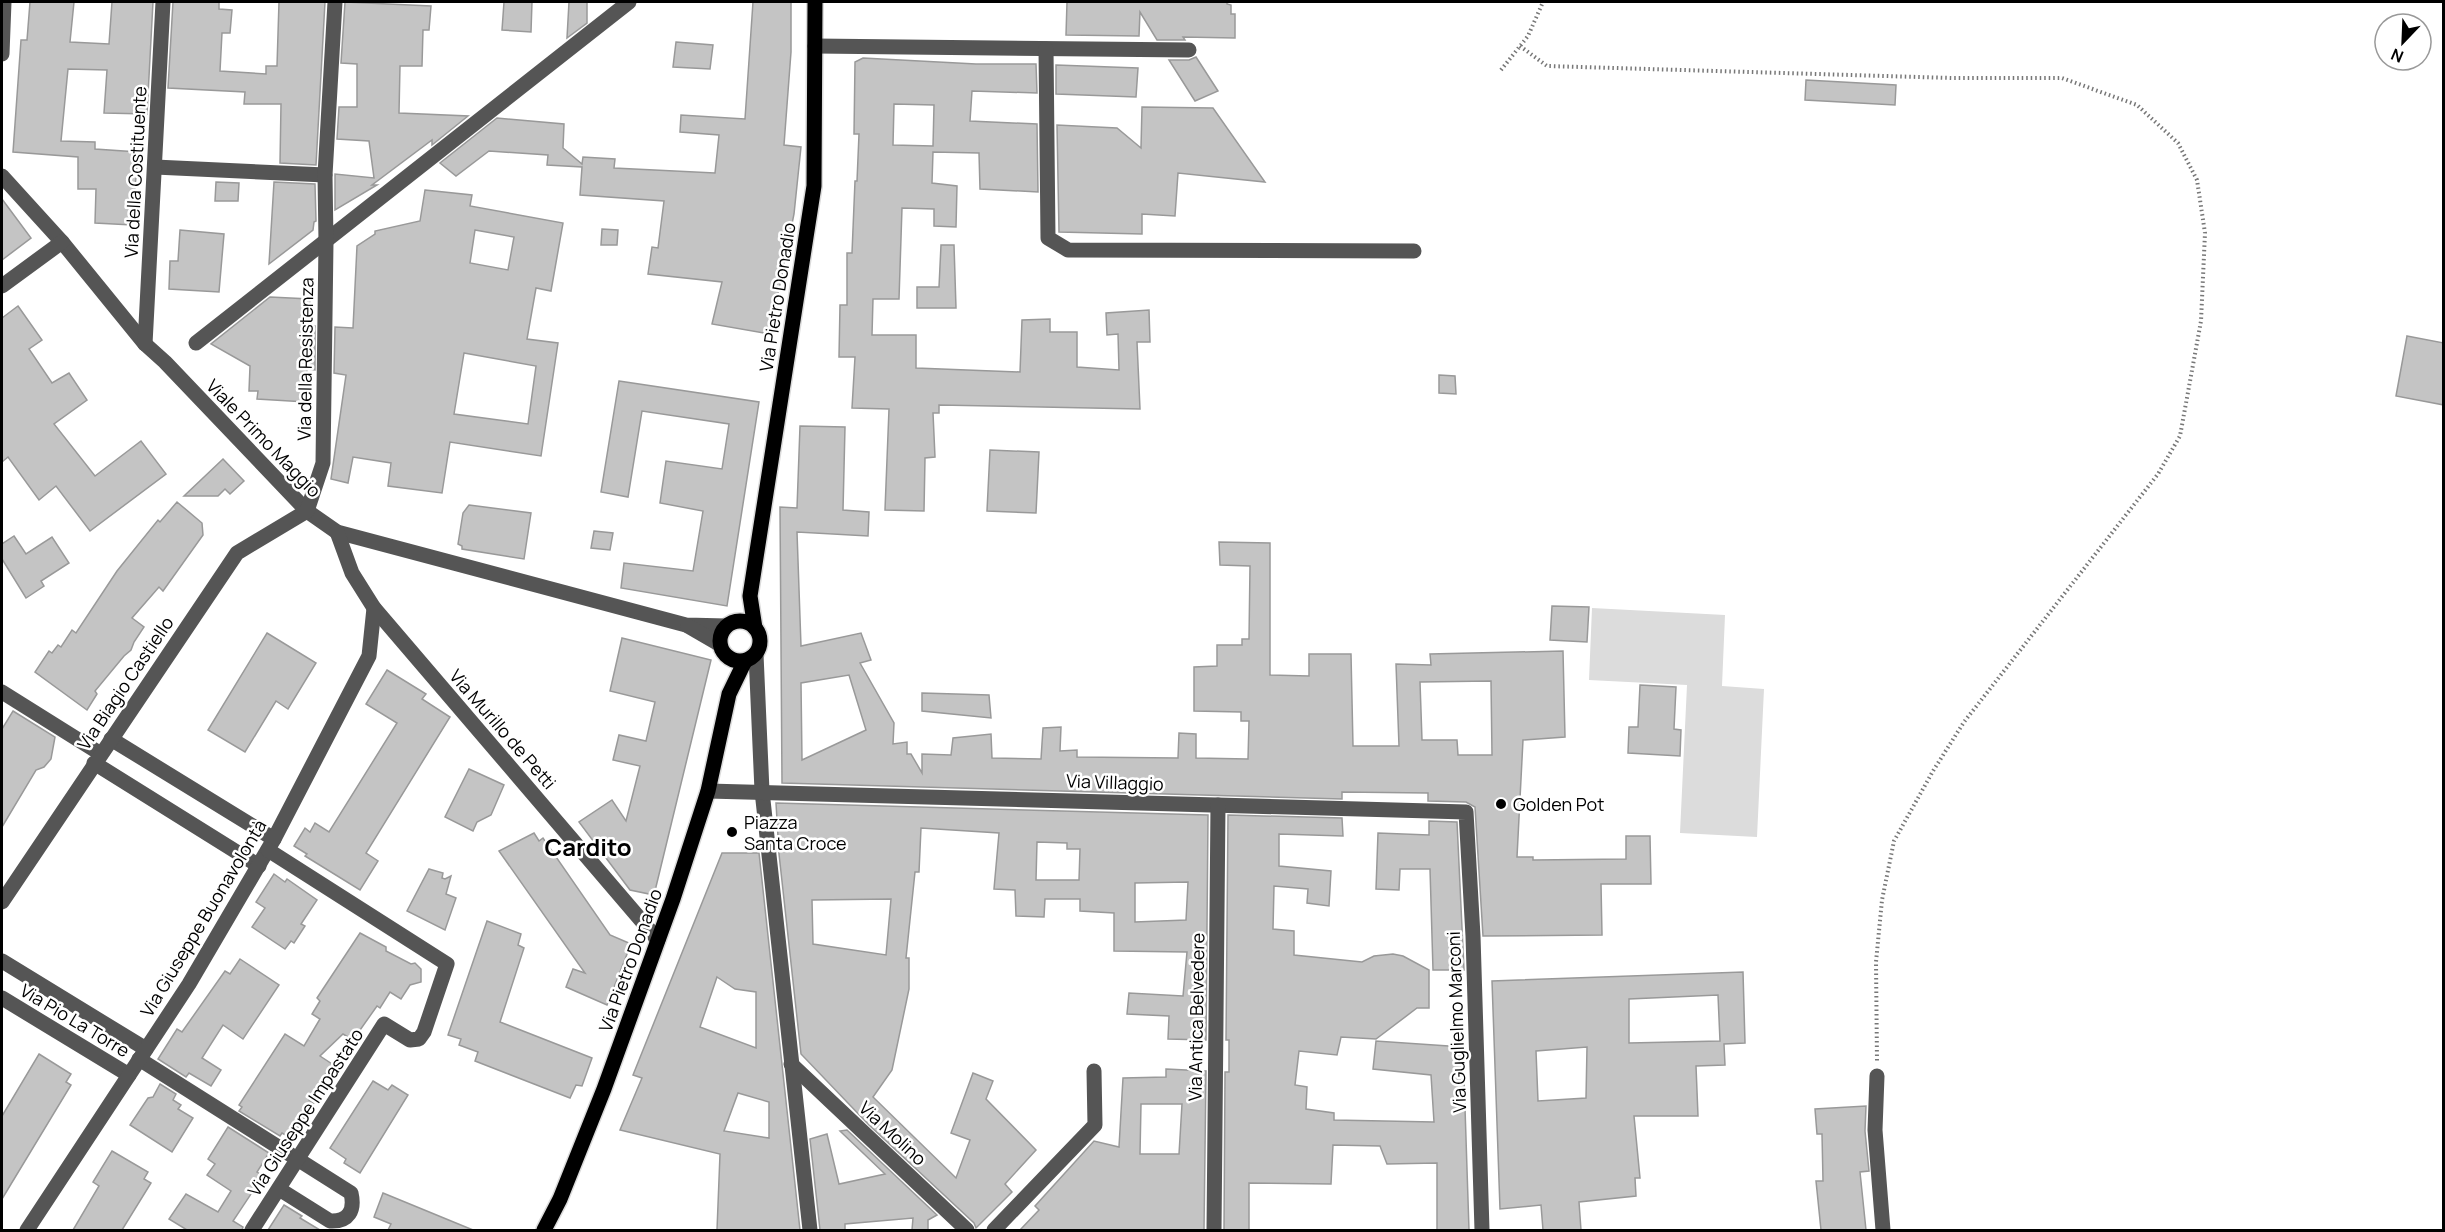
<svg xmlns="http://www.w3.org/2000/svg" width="2445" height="1232" font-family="Manrope,sans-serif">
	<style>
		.green { fill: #dcdcdc }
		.building { fill: #c4c4c4; stroke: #999; stroke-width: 1.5; fill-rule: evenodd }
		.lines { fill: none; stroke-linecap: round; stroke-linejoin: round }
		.major-casing { stroke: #dbdbdb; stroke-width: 18 }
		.path { stroke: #777; stroke-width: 4; stroke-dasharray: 1.5 3; stroke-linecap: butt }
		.minor { stroke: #555; stroke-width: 15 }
		.major { stroke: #000; stroke-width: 15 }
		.poi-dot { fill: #000; stroke: #fff; stroke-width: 2 }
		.labels { text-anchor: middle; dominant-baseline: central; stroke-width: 5; stroke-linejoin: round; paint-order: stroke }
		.street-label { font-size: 18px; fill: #000; stroke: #fff }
		.poi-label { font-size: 18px; fill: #000; stroke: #fff; text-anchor: start }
		.district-label { font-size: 24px; font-weight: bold; fill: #000; stroke: #fff }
	</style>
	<rect width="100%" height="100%" fill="#fff"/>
	<path class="green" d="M 1592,608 L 1725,615 L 1722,686 L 1764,689 L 1757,837 L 1680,833 L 1687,685 L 1589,680 Z"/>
	<g class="building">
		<path d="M 30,2 L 74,2 L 70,42 L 109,44 L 112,2 L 153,2 L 147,114 L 104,113 L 107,70 L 68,69 L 61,141 L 95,142 L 95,149 L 138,152 L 132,225 L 95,223 L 96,189 L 78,189 L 78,157 L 13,152 L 21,40 L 27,40 Z"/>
		<path d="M 173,2 L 219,2 L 219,9 L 232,10 L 230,33 L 222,33 L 220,71 L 266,74 L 266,66 L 277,66 L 279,2 L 325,2 L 316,165 L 280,163 L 281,104 L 244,104 L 245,92 L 168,88 Z"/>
		<path d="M 345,2 L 431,6 L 429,30 L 423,30 L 422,66 L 400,66 L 399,113 L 468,116 L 432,145 L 432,140 L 372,185 L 377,185 L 335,210 L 335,174 L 374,178 L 369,141 L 337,139 L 339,107 L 357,107 L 357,64 L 341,63 Z"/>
		<path d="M 504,2 L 532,2 L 531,32 L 502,30 Z"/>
		<path d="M 569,2 L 587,2 L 587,23 L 567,38 Z"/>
		<path d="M 753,2 L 791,2 L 791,52 L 784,145 L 801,147 L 794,214 L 770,334 L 712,324 L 722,282 L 648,274 L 652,247 L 658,248 L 664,201 L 580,195 L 582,167 L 547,165 L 548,155 L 489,151 L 456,176 L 440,163 L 497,118 L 564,124 L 563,148 L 582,164 L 583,157 L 615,159 L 614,168 L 715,173 L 719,135 L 680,132 L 681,115 L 745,119 Z"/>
		<path d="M 1067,2 L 1227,2 L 1227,4 L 1231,5 L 1231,14 L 1235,14 L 1235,38 L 1183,37 L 1185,40 L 1157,40 L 1140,12 L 1139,36 L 1066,35 Z"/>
		<path d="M 676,42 L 713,45 L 710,69 L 673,67 Z"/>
		<path d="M 1196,57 L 1218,91 L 1195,101 L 1169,60 L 1189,60 Z"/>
		<path d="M 863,58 L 976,64 L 1036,64 L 1037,93 L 972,91 L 970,121 L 1037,124 L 1038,192 L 980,189 L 979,153 L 933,152 L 932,183 L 957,186 L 956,227 L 934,226 L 934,209 L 902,208 L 899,299 L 873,299 L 872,335 L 916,335 L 916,368 L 1020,372 L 1022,320 L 1050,319 L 1050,332 L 1077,332 L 1077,367 L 1119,370 L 1118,334 L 1107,335 L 1106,313 L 1149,310 L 1150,342 L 1137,342 L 1140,409 L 939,405 L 939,413 L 933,413 L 935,457 L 925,458 L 924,511 L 885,510 L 889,409 L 852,408 L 855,357 L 839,357 L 840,305 L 847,305 L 847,253 L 852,253 L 855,181 L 857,181 L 859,134 L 854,134 L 855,62 ZM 894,104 L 934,105 L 933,146 L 893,145 Z"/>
		<path d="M 1056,65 L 1138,68 L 1136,97 L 1056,94 Z"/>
		<path d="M 1806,80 L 1896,85 L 1895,105 L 1805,100 Z"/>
		<path d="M 1142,107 L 1213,108 L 1265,182 L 1178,173 L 1175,216 L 1142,214 L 1142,234 L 1059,232 L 1057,125 L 1117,128 L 1141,148 Z"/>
		<path d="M 216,182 L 239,183 L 238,201 L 215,201 Z"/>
		<path d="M 274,182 L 315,184 L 316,221 L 314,222 L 313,230 L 269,264 Z"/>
		<path d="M 425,190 L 472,195 L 470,206 L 563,223 L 551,291 L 536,288 L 527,339 L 558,343 L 541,456 L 450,442 L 442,493 L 388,486 L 391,463 L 353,457 L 348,483 L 331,479 L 346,375 L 334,373 L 335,327 L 353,328 L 357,246 L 375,234 L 375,231 L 420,221 ZM 475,230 L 514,237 L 508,270 L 470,263 ZM 464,353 L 536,366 L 528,424 L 454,414 Z"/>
		<path d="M 2,199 L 31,238 L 2,260 Z"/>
		<path d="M 602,229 L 618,230 L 617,245 L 601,245 Z"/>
		<path d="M 180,230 L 224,234 L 219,292 L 169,289 L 170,261 L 178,261 Z"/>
		<path d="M 941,245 L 954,245 L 956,308 L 917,308 L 917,287 L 939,287 Z"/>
		<path d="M 270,297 L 310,299 L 309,326 L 315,326 L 315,370 L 307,369 L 306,402 L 257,399 L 258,391 L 249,391 L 250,366 L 211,344 Z"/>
		<path d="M 18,306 L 42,340 L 29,349 L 52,383 L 69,373 L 87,400 L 54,424 L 95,476 L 141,441 L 166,474 L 90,531 L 56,486 L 39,500 L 8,457 L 2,462 L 2,318 Z"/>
		<path d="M 2407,336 L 2444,343 L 2444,405 L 2396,396 Z"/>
		<path d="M 1439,375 L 1455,376 L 1456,394 L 1439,393 Z"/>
		<path d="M 619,381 L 759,402 L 727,606 L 621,588 L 624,563 L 693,571 L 703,511 L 660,503 L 666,461 L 722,469 L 729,424 L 642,411 L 628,497 L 601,492 Z"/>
		<path d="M 800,426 L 845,427 L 843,510 L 869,512 L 868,536 L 797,532 L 801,646 L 861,633 L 871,660 L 860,663 L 894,723 L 893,744 L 907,742 L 907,754 L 911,754 L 922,773 L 922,754 L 951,755 L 953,738 L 991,734 L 992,758 L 1041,759 L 1043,728 L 1061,727 L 1060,751 L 1077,750 L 1077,757 L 1178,758 L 1179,733 L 1196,734 L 1196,758 L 1248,759 L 1249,721 L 1241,721 L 1241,712 L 1194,711 L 1194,667 L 1217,666 L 1217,645 L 1242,645 L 1242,639 L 1249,639 L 1250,566 L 1220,565 L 1219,542 L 1270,543 L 1270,675 L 1309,676 L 1309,654 L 1351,654 L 1353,746 L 1399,746 L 1396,664 L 1431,665 L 1430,654 L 1563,651 L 1565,737 L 1523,740 L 1517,857 L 1533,857 L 1533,860 L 1626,859 L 1626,836 L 1650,836 L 1651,884 L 1601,884 L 1602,935 L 1483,936 L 1475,807 L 1466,802 L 1428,801 L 1428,793 L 1342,792 L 1342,799 L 782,783 L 780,507 L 797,508 ZM 849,675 L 866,730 L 802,760 L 801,683 ZM 1491,681 L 1492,755 L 1458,755 L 1457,740 L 1422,740 L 1420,682 Z"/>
		<path d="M 990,450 L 1039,452 L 1036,513 L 987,511 Z"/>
		<path d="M 223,459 L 244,481 L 230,494 L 225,489 L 218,496 L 184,496 Z"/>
		<path d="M 177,502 L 202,523 L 203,535 L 163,591 L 159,587 L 132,618 L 144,627 L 134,642 L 131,650 L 124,656 L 95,691 L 97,694 L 87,710 L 35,672 L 49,651 L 52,653 L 58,645 L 61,647 L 72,630 L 76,633 L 117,571 L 158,520 L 160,522 Z"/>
		<path d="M 469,505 L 531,513 L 524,559 L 462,549 L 462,546 L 458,544 L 463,513 Z"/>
		<path d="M 594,531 L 613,533 L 610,550 L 591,548 Z"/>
		<path d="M 14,536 L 26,554 L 52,537 L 69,563 L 41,581 L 44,586 L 26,598 L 2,559 L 2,544 Z"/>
		<path d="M 1552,606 L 1589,607 L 1587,642 L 1550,640 Z"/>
		<path d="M 267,633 L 316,663 L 288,709 L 276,701 L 245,752 L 208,730 Z"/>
		<path d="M 622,638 L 711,660 L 654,895 L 630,890 L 579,822 L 612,800 L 626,821 L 640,766 L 613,760 L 619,735 L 646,741 L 655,702 L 610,691 Z"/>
		<path d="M 387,670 L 426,694 L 422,699 L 450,717 L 366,853 L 378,861 L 360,890 L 305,856 L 307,854 L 294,846 L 305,828 L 310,832 L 315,823 L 329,832 L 397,723 L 366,704 Z"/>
		<path d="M 1640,685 L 1676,687 L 1674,729 L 1681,730 L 1680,756 L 1628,753 L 1629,727 L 1638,727 Z"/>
		<path d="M 922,693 L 989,695 L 991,718 L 922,711 Z"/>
		<path d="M 13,711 L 55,737 L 51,759 L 44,767 L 36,770 L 2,827 L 2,729 Z"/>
		<path d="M 469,769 L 504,785 L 491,815 L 477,822 L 473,831 L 445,817 Z"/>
		<path d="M 776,803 L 1208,815 L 1206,1040 L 1168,1039 L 1169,1016 L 1127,1014 L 1129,993 L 1183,996 L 1187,952 L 1114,951 L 1114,913 L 1080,911 L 1080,899 L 1045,899 L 1044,917 L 1016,916 L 1015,890 L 994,889 L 999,833 L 921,828 L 919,872 L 915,872 L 906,958 L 909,958 L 909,989 L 892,1070 L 873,1097 L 956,1178 L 970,1140 L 951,1133 L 973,1073 L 993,1081 L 986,1099 L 1036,1150 L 1005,1184 L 1012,1192 L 976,1228 L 974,1223 L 869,1125 L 801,1054 L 779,854 ZM 1037,842 L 1067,843 L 1067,849 L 1080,849 L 1079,880 L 1036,880 ZM 1188,882 L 1186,920 L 1135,922 L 1135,883 ZM 891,899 L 886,955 L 813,944 L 812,900 Z"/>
		<path d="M 1228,815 L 1342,818 L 1343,836 L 1279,834 L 1279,866 L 1331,871 L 1329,906 L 1307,903 L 1308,889 L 1274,886 L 1273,929 L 1294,931 L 1294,955 L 1362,962 L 1374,956 L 1393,954 L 1403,956 L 1429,970 L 1429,1008 L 1417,1008 L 1376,1039 L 1341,1037 L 1337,1055 L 1299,1051 L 1295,1085 L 1307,1087 L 1306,1109 L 1334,1113 L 1334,1120 L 1434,1122 L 1431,1075 L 1373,1069 L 1376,1041 L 1463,1047 L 1469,1230 L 1437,1230 L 1437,1163 L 1387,1164 L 1380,1146 L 1333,1145 L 1331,1184 L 1249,1183 L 1249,1230 L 1224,1230 L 1225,1072 L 1229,1072 L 1229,1040 L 1226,1040 Z"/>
		<path d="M 1429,821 L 1457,822 L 1464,970 L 1433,970 L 1430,869 L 1400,869 L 1399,890 L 1376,889 L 1378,833 L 1429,835 Z"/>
		<path d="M 534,833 L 539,841 L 543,838 L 610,935 L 631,944 L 607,1005 L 566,987 L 573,969 L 585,973 L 499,851 Z"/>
		<path d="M 722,853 L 759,853 L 800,1230 L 717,1230 L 720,1154 L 620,1130 L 642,1078 L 633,1075 ZM 717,977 L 735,989 L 756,992 L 756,1048 L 700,1027 ZM 738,1093 L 769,1102 L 769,1138 L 724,1131 Z"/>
		<path d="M 429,869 L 443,873 L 442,878 L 445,879 L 451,876 L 446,894 L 456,898 L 445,930 L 407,911 Z"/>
		<path d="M 274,874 L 285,882 L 287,879 L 317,900 L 301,924 L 305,926 L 294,943 L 291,941 L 285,949 L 252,927 L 265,908 L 256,902 Z"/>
		<path d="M 487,921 L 521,934 L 518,945 L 524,948 L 500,1022 L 592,1058 L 582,1086 L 576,1085 L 570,1098 L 475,1061 L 478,1052 L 459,1045 L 461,1039 L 448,1035 Z"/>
		<path d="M 360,933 L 386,947 L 386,951 L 411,964 L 415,963 L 421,969 L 421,982 L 410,985 L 401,999 L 390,992 L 380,1008 L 377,1006 L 353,1040 L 343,1034 L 320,1056 L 332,1064 L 309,1100 L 314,1103 L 291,1138 L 282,1133 L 280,1136 L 239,1111 L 242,1107 L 239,1105 L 285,1034 L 304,1046 L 320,1019 L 312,1014 L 320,1001 L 317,998 Z"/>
		<path d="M 240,959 L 279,985 L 243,1039 L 223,1025 L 202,1058 L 221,1070 L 211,1086 L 189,1073 L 186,1077 L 158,1059 L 177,1029 L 182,1032 L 225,971 L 230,974 Z"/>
		<path d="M 1743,972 L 1745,1043 L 1724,1044 L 1725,1065 L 1696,1066 L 1698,1116 L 1634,1116 L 1640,1178 L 1635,1178 L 1636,1196 L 1579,1202 L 1581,1230 L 1543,1230 L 1541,1205 L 1500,1209 L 1492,981 ZM 1718,995 L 1720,1041 L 1629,1043 L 1629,999 ZM 1587,1047 L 1586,1098 L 1538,1101 L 1536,1051 Z"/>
		<path d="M 39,1054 L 71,1074 L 66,1082 L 71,1085 L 2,1199 L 2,1116 Z"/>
		<path d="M 1166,1069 L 1206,1071 L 1204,1230 L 1020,1230 L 1039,1210 L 1035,1206 L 1094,1141 L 1119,1147 L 1123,1078 L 1166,1077 ZM 1141,1104 L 1182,1104 L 1179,1154 L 1140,1154 Z"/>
		<path d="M 373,1081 L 388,1090 L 392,1085 L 408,1095 L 360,1173 L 344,1163 L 346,1159 L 330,1148 Z"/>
		<path d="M 160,1084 L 176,1094 L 173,1100 L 181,1105 L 178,1109 L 193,1118 L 172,1152 L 130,1125 L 148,1098 L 153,1097 Z"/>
		<path d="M 1866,1106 L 1865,1131 L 1869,1171 L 1860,1172 L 1866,1230 L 1821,1230 L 1816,1181 L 1823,1181 L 1822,1134 L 1817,1134 L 1815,1109 Z"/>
		<path d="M 228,1127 L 269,1153 L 257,1172 L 263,1176 L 233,1221 L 243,1227 L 242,1230 L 187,1230 L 169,1219 L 186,1194 L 218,1212 L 231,1191 L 207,1175 L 215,1164 L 208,1159 Z"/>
		<path d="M 847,1130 L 937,1215 L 928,1220 L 928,1230 L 912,1230 L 913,1218 L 845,1224 L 845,1230 L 820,1230 L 810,1139 L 827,1134 L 839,1184 L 885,1174 L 840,1131 Z"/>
		<path d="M 112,1151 L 148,1172 L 144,1179 L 151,1183 L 122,1230 L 73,1230 L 99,1186 L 93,1182 Z"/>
		<path d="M 383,1193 L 473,1230 L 388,1230 L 391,1224 L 374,1217 Z"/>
		<path d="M 284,1205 L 302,1216 L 300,1218 L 320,1230 L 268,1230 Z"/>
	</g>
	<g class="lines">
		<defs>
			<g id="major">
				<circle cx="740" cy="641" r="20"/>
				<path d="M 755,628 L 750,596 L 814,186 L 815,2"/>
				<path d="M 544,1230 L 560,1199 L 604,1089 L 673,899 L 708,791 L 729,694 L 745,661"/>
			</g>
		</defs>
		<use href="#major" class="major-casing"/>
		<g class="path">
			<path d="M 1520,46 L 1547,66 L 1952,78 L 2062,78 L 2137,105 L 2178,143 L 2197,180 L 2205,233 L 2201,321 L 2180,436 L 2158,474 L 1964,722 L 1933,771 L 1894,841 L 1882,900 L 1876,962 L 1877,1062"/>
			<path d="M 1501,70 L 1528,36 L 1543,2"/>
		</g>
		<g class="minor">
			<path d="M 815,46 L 1189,50"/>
			<path d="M 1046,49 L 1048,238 L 1068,250 L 1414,251"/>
			<path d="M 2,54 L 4,2"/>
			<path d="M 155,167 L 325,175"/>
			<path d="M 2,176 L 62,242 L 145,344 L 165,362 L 307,511 L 337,532 L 686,625 L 726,626"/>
			<path d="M 2,286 L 62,242"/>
			<path d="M 196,343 L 629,2"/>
			<path d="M 145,344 L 163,2"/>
			<path d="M 337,532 L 352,573 L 374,608 L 658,940"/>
			<path d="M 688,626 L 719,644"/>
			<path d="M 756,654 L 762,791 L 810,1230"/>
			<path d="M 2,692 L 101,754"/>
			<path d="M 111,739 L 274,839"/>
			<path d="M 94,763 L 259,866"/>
			<path d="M 708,791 L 1466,812 L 1473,936 L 1482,1230"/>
			<path d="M 2,902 L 237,553 L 307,511 L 323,463 L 326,242 L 325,175 L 335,2"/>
			<path d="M 2,961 L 146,1049"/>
			<path d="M 2,998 L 129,1075"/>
			<path d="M 139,1059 L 351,1193 C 355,1210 349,1222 330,1221 L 279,1189"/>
			<path d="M 791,1064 L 967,1230"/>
			<path d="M 1877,1076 L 1875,1130 L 1883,1230"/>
			<path d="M 27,1230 L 189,984 L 274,839 L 369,656 L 374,608"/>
			<path d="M 252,1230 L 384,1024 L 410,1040 L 419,1039 L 424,1032 L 447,964 L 268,850"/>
			<path d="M 994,1230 L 1095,1125 L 1094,1071"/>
			<path d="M 1214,1230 L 1218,805"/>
		</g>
		<use href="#major" class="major"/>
	</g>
	<g class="poi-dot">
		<circle cx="1501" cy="804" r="6"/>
		<circle cx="732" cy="832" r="6"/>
	</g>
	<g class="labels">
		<g class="street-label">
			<text transform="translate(135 172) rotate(-87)">Via della Costituente</text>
			<text transform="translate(777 297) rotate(-81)">Via Pietro Donadio</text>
			<text transform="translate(305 359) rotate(-89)">Via della Resistenza</text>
			<text transform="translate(264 438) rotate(46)">Viale Primo Maggio</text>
			<text transform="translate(125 683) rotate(-56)">Via Biagio Castiello</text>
			<text transform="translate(503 729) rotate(49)">Via Murillo de Petti</text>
			<text transform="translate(1115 782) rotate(2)">Via Villaggio</text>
			<text transform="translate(203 918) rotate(-59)">Via Giuseppe Buonavolontà</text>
			<text transform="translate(630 960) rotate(-70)">Via Pietro Donadio</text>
			<text transform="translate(1196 1017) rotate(-89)">Via Antica Belvedere</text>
			<text transform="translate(75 1020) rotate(31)">Via Pio La Torre</text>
			<text transform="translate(1456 1022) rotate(-92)">Via Guglielmo Marconi</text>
			<text transform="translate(305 1112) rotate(-57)">Via Giuseppe Impastato</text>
			<text transform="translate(893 1133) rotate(43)">Via Molino</text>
		</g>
		<g class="poi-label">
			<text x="1513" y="804">Golden Pot</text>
			<text x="744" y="822">Piazza<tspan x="744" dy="21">Santa Croce</tspan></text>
		</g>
		<g class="district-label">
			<text x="588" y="846">Cardito</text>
		</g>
	</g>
	<rect width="2445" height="1232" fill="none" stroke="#000000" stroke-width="6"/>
	<g transform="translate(2403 42) rotate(203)"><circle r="28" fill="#ffffff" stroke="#999999" stroke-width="1.5"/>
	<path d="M0-4.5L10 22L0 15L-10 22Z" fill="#000000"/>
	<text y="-9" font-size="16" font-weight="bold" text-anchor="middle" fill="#000000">N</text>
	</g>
</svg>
